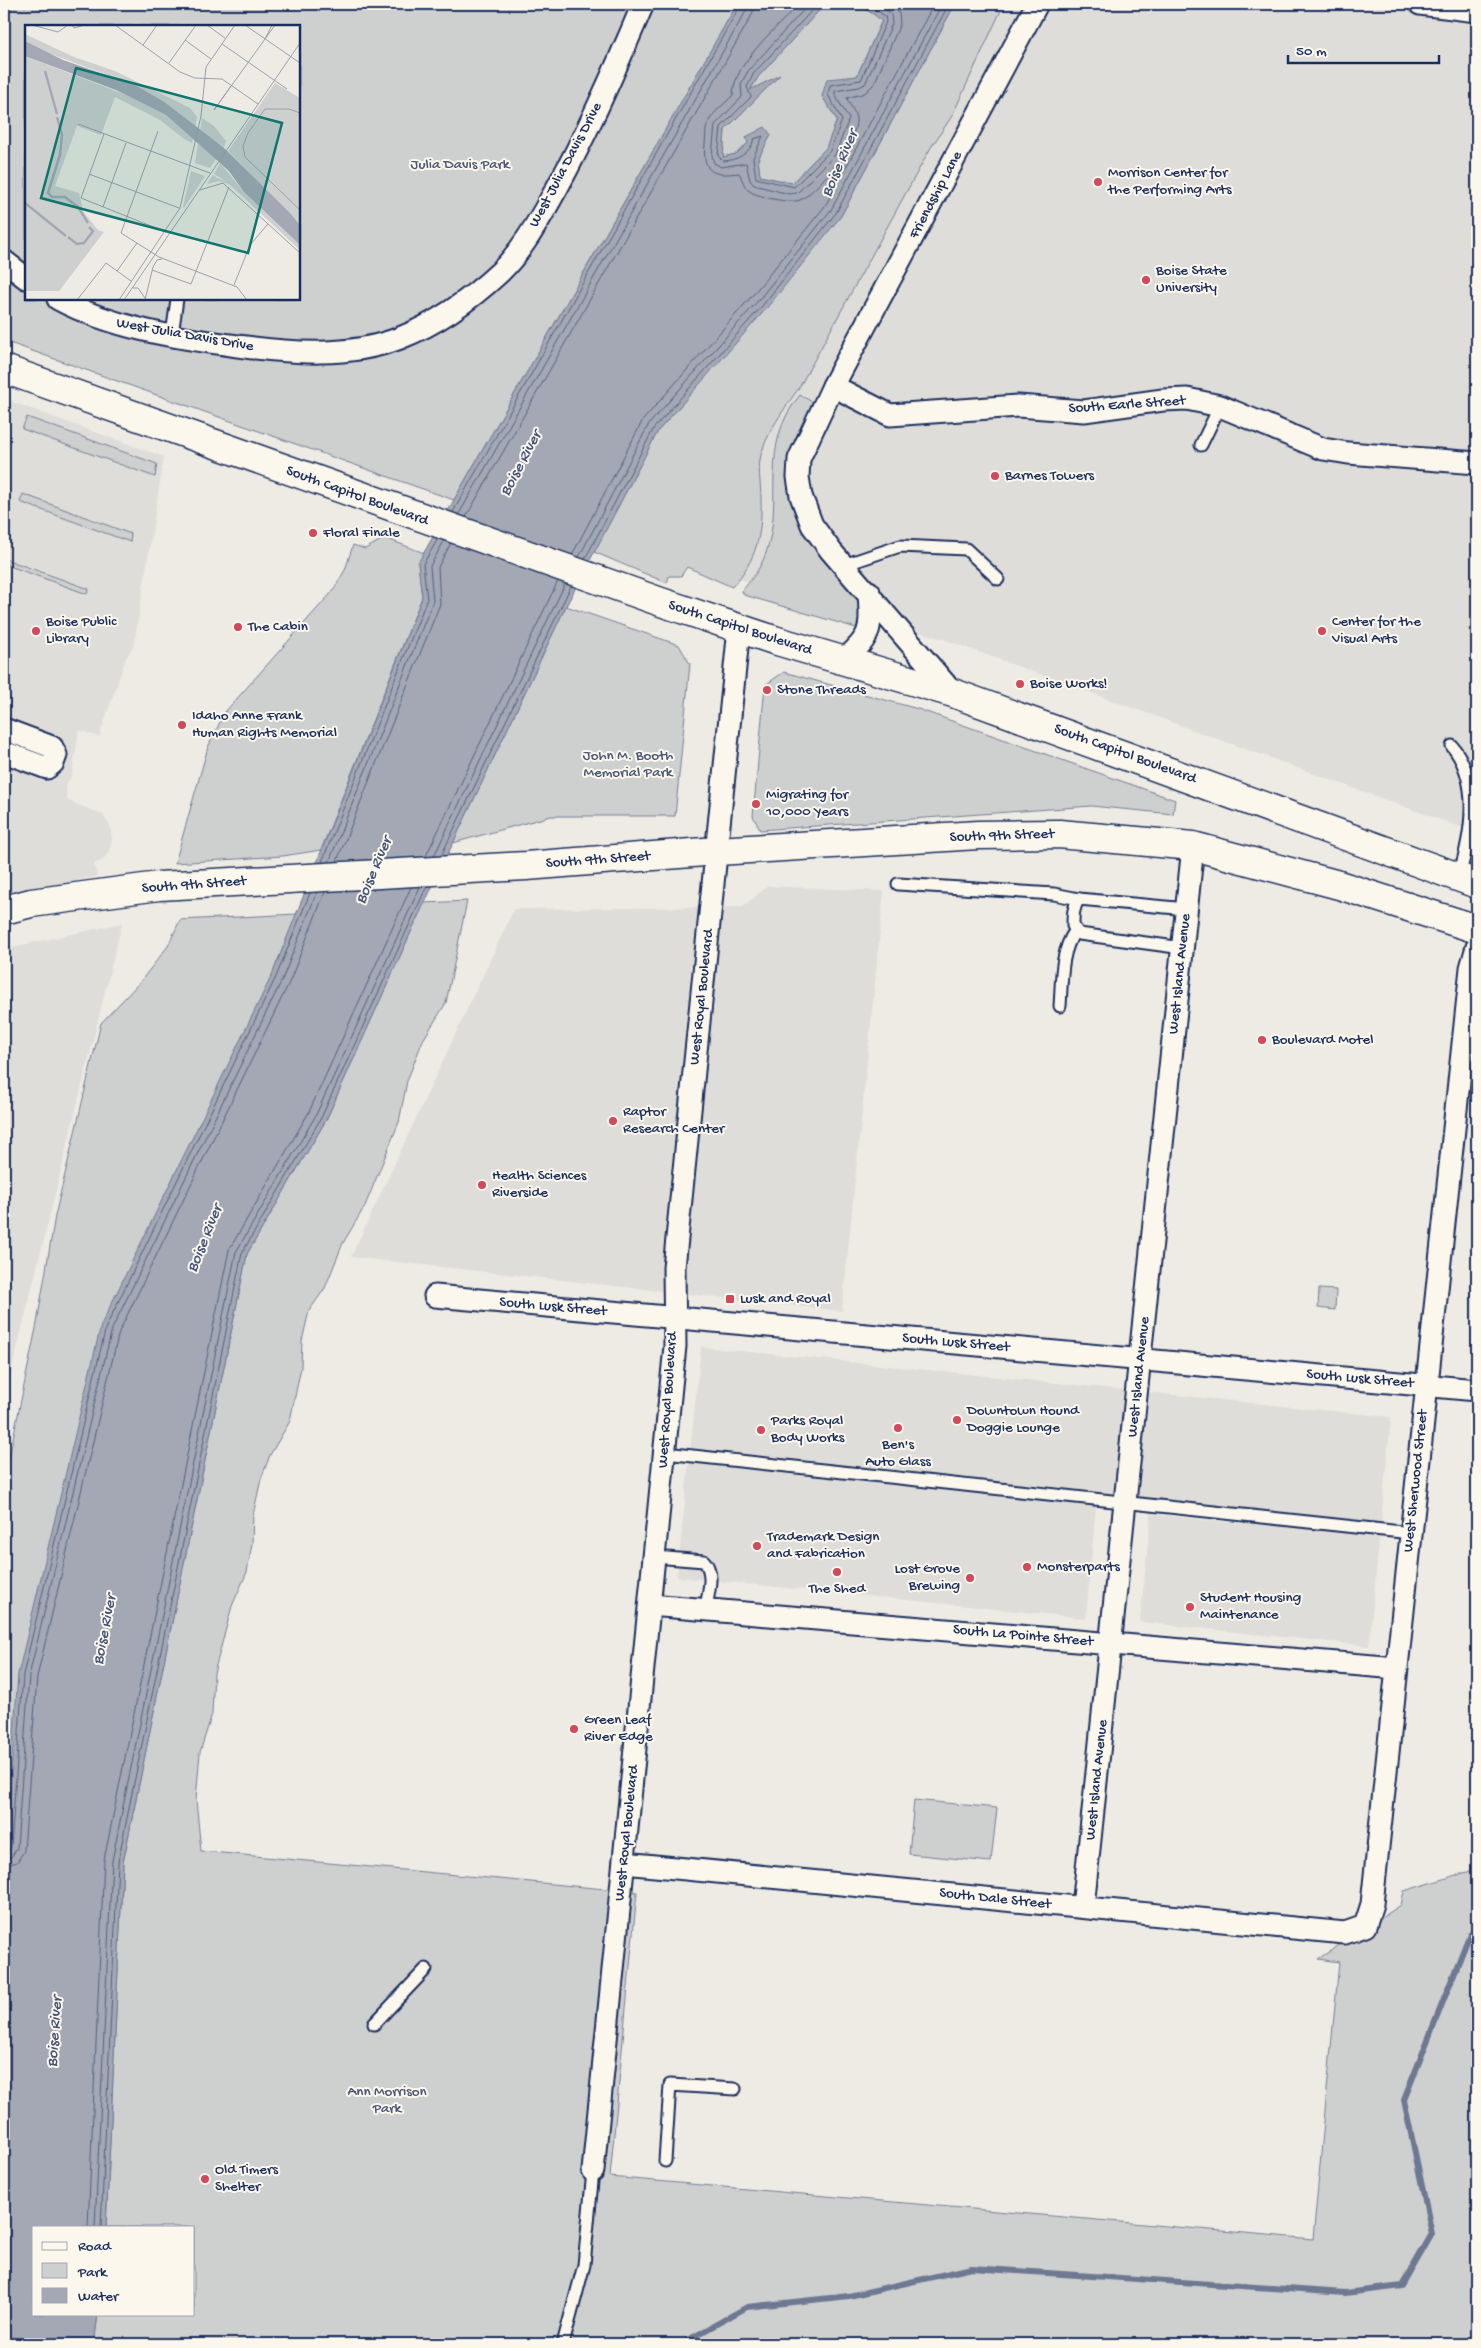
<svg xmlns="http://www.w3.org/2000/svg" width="1481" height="2348" font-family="'Gochi Hand',sans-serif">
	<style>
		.built { fill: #deddda }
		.green { fill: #cecfcf; stroke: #747f96; fill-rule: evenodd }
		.water { fill: #a3a8b4; stroke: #6d7892 }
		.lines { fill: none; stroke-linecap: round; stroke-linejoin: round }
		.shore { stroke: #515f80; stroke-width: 1 }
		.stream { stroke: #6d7892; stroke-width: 6 }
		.lane-casing { stroke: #1b2f5e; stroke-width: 15 }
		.street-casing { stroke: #1b2f5e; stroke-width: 25 }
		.primary-casing { stroke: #1b2f5e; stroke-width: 31 }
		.lane { stroke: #fbf7ec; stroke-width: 11 }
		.street { stroke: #fbf7ec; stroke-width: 21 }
		.primary { stroke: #fbf7ec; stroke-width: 28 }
		.poi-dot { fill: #d1495b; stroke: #fbf7ec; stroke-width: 2 }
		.labels { text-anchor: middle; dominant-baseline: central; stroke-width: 4; stroke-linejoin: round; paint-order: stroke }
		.park-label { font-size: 15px; fill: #48577a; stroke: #fbf7ec }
		.street-label { font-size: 15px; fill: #1b2f5e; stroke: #fbf7ec }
		.poi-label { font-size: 15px; fill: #1b2f5e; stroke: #fbf7ec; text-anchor: start }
		.water-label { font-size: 16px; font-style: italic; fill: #445378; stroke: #fbf7ec }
		.inset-river { fill: none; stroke: #a3a8b4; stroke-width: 2.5 }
		.inset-road { fill: none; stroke: #9aa0ae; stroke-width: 1 }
		.view { fill: #0f766e; fill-opacity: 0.15; stroke: #0f766e; stroke-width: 2.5 }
		.inset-edge { fill: none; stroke: #1b2f5e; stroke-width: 2.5 }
	</style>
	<rect width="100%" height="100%" fill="#eeebe4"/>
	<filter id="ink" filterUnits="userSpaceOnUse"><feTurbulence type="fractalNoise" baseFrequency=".02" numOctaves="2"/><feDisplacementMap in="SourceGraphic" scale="10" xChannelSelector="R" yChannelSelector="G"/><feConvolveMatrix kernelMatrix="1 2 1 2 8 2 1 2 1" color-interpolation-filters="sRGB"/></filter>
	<g filter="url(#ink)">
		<g class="built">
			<path d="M 968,4 L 1477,4 L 1477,833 L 940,638 L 660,556 Z"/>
			<path d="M 4,399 L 164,457 L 134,645 L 126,658 L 99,737 L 79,730 L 72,775 L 66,785 L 67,800 L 103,815 L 110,826 L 112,839 L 109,851 L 103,860 L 94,864 L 97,876 L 4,897 Z"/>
			<path d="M 768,886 L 884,891 L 842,1311 L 351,1257 L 514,909 L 742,907 Z"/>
			<path d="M 122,923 L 4,1401 L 4,949 Z"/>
			<path d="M 701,1347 L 1391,1417 L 1369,1646 L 1140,1622 L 1151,1514 L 1243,1524 L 1244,1511 L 1097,1495 L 1086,1618 L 677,1577 Z"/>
		</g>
		<g class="green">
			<path d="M 4,4 L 737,4 L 454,500 L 4,341 ZM 26,26 L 299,26 L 299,299 L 26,299 Z"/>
			<path d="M 825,4 C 849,4 862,5 882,20 L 857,76 L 822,96 L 837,120 L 826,148 L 792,183 L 760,176 L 758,159 L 771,135 L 748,143 L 736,154 L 723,157 L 725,130 L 778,76 L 750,91 L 758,77 Z"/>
			<path d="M 955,4 L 1004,4 L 952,116 L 930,149 L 800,386 C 786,407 764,435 760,460 C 758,473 761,485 761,499 C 762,535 757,559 732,587 L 687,567 L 681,576 L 669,576 L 667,583 L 594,552 L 658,431 L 841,216 Z"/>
			<path d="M 800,395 L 814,403 C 774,480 782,508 835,574 C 842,583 858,596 861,607 C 863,614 862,623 863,630 L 744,595 L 742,591 C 752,578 760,570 766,553 C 785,499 757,447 800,395 Z"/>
			<path d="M 27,417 L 157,464 L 155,477 L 22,429 Z"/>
			<path d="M 23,494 L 131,534 L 130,542 L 20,502 Z"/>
			<path d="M 385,538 L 424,553 L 418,563 L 422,597 L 321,850 L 283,856 L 175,863 L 208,747 L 225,712 L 333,591 L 345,570 L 353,545 L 365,549 Z"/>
			<path d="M 5,559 L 89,589 L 87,594 L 4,564 Z"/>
			<path d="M 566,606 L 679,645 L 690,664 L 675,816 L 551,816 L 453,843 Z"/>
			<path d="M 784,672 L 918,709 L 1175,800 L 1173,814 L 1091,806 L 760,830 L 753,816 L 765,685 Z"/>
			<path d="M 467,901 L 446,1003 L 423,1040 L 407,1081 L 399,1122 L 365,1206 L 343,1243 L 325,1288 L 309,1311 L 302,1341 L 301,1367 L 290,1421 L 270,1455 L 261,1479 L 253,1515 L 252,1544 L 247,1572 L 232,1606 L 214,1673 L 212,1714 L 200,1752 L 196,1800 L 201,1851 L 637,1892 L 610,2177 L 1313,2239 L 1339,1962 L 1318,1959 L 1401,1905 L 1404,1891 L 1477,1869 L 1477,2344 L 94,2344 L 98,2314 L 194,2314 L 194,2227 L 106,2227 L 123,1863 L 247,1254 L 326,1120 L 424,903 Z"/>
			<path d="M 297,914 L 272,975 L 8,1826 L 4,1874 L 4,1482 L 37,1323 L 55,1216 L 101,1023 L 140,982 L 168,946 L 180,920 Z"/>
			<path d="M 1319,1289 L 1336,1290 L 1335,1310 L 1318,1308 Z"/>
			<path d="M 914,1800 L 997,1808 L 991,1862 L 909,1854 Z"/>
		</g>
		<path class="water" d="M 737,4 L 825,4 L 758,77 L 750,90 L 780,75 L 725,130 L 723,157 L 736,154 L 748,143 L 746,137 L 765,127 L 771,135 L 758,159 L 760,176 L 792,183 L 826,148 L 837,120 L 822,96 L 827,79 L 857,76 L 882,21 L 867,9 L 845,4 L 955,4 L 841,216 L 766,309 L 658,431 L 566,606 L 415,923 L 326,1120 L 247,1254 L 123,1863 L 106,2227 L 34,2227 L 34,2314 L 98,2314 L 94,2344 L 4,2344 L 4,1874 L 18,1674 L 101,1325 L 272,975 L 422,598 L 418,563 Z"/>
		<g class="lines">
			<g class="shore">
				<path d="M 799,4 C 778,27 733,63 733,95 C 726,103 714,111 709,121 C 705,127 706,136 705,144 C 702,174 714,176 739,173 C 742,178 743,185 748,190 C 756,197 791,204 800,200 C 819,190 858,141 856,119 C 855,110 849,105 847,98 L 865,93 L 874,84 L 900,24 L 899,13 L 891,4"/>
				<path d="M 809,4 L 748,71 L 741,84 L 742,97 L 715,125 L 712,155 L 714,163 L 721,167 L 746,163 L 750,180 L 754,185 L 789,194 L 797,193 L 835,155 L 849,119 L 835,95 L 835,91 L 859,87 L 865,84 L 892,24 L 891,14 L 879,4"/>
				<path d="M 818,4 L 754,73 L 747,87 L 751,97 L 721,127 L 718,156 L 723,161 C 736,161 751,153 754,139 L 763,136 L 753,158 L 756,178 L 794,187 L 830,151 L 842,120 L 828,95 L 830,85 L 861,80 L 886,22 L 885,16 L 867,4"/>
				<path d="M 453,512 L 741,4"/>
				<path d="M 459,514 L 746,11 L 748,4"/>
				<path d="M 466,517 L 752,15 L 755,4"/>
				<path d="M 572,555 L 643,420 L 751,297 L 825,206 L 934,4"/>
				<path d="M 579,557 L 649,424 L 757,302 L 831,210 L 942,4"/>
				<path d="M 585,559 L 654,428 L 762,306 L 836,213 L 949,4"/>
				<path d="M 426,856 L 558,581"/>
				<path d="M 434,856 L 565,584"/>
				<path d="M 441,856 L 571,586"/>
				<path d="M 337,861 L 440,604 L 438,567 L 451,543"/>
				<path d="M 322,862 L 427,599 L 423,564 L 438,539"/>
				<path d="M 329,862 L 433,601 L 430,566 L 444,541"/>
				<path d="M 4,1853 L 9,1851 L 11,1847 L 23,1675 L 106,1327 L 276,977 L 310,893"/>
				<path d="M 4,1859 L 12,1856 L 17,1848 L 29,1676 L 112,1329 L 282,980 L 317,892"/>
				<path d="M 4,1866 L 17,1862 L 24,1851 L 37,1677 L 119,1332 L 289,983 L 325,892"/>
				<path d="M 88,2227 L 104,1860 L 229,1250 L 309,1112 L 411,887"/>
				<path d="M 95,2227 L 112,1861 L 236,1252 L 316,1115 L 420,887"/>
				<path d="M 101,2227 L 118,1862 L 242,1253 L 321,1118 L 427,886"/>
			</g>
			<path class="stream" d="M 681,2344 L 747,2307 L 849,2296 L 972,2268 L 1345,2293 L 1402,2286 L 1432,2234 L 1404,2100 L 1469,1936 L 1477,1928"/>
			<defs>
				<g id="lane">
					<path d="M 172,335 L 177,299"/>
					<path d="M 1201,445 L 1220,406"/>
					<path d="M 844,565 L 900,546 L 966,549 L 998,579"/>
					<path d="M 1452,746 C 1481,782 1472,835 1458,878"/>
					<path d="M 898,884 L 1054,894 L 1079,899"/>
					<path d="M 1183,948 L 1079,934 L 1073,926 C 1073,916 1073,907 1079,899 L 1187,909"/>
					<path d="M 1060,1006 C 1062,980 1060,953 1075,931"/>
					<path d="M 665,1453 L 1411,1533"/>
					<path d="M 654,1557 L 704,1561 C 715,1573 708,1593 706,1608"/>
					<path d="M 374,2024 L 426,1969"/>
					<path d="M 665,2161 L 670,2085 L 735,2089"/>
					<path d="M 563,2344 L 584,2265 L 593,2171"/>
				</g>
				<g id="street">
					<path d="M 1420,4 L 1477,11"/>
					<path d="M 4,261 L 26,278"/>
					<path d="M 58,299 C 112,328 177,338 238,346 C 291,353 349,358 400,338 C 436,324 472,298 500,272 C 524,249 541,216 557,188 C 590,128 617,66 643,4"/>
					<path d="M 833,386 L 890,415 L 1018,406 L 1084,411 L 1163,400 L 1187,399 L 1220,406 L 1323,449 L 1348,453 L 1477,463"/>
					<path d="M 843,661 C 873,635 871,630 869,592"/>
					<path d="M 953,693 L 831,551 L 812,525 L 801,496 L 798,477 L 799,459 L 833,386 L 1037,4"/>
					<path d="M 4,729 L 52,747 L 56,755 L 53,763 L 47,768 L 4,752"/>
					<path d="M 435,1296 L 1477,1390"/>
					<path d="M 650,1605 L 1397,1668"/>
					<path d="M 624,1863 L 1345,1933 L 1365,1926 L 1372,1904 L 1471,968 L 1477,947"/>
					<path d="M 1083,1907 L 1193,846"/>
					<path d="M 593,2171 L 675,1346 L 674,1268 L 739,628"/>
				</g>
				<g id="primary">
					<path d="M 4,369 L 661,602 L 774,640 L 953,693 L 1477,884"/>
					<path d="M 4,910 L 31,903 L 159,886 L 526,866 L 717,851 L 978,835 L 1059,834 L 1193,846 L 1339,885 L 1477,929"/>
				</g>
			</defs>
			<use href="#lane" class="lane-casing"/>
			<use href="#street" class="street-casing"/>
			<use href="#primary" class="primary-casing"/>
			<use href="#lane" class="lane"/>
			<use href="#street" class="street"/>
			<use href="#primary" class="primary"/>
		</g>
	</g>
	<g class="poi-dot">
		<circle cx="1098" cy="182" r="5"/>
		<circle cx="1146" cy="280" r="5"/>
		<circle cx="995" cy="476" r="5"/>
		<circle cx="313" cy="533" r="5"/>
		<circle cx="238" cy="627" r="5"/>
		<circle cx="36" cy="631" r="5"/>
		<circle cx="1322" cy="631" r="5"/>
		<circle cx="1020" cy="684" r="5"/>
		<circle cx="767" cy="690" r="5"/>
		<circle cx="182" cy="725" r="5"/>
		<circle cx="756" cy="804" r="5"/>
		<circle cx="1262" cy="1040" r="5"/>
		<circle cx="613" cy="1121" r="5"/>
		<circle cx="482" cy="1185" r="5"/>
		<rect x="725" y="1294" width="10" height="10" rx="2.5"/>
		<circle cx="957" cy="1420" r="5"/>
		<circle cx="898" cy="1428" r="5"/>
		<circle cx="761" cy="1430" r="5"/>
		<circle cx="757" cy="1546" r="5"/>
		<circle cx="1027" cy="1567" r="5"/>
		<circle cx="837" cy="1572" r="5"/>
		<circle cx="970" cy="1578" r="5"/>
		<circle cx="1190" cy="1607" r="5"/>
		<circle cx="574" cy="1729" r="5"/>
		<circle cx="205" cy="2179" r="5"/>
	</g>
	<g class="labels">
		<g class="park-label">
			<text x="460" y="165">Julia Davis Park</text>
			<text x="628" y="756">John M. Booth<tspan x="628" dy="17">Memorial Park</tspan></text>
			<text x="387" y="2092">Ann Morrison<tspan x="387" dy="17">Park</tspan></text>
		</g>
		<g class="street-label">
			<text transform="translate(566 165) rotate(-62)">West Julia Davis Drive</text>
			<text transform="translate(936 195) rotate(-62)">Friendship Lane</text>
			<text transform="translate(185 335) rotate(10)">West Julia Davis Drive</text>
			<text transform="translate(1127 405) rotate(-4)">South Earle Street</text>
			<text transform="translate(357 496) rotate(20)">South Capitol Boulevard</text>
			<text transform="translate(740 628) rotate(18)">South Capitol Boulevard</text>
			<text transform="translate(1125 754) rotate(20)">South Capitol Boulevard</text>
			<text transform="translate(1002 836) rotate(-2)">South 9th Street</text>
			<text transform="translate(598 860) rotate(-4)">South 9th Street</text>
			<text transform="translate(194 885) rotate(-4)">South 9th Street</text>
			<text transform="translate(1180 974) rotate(-84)">West Island Avenue</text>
			<text transform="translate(702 997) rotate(-84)">West Royal Boulevard</text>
			<text transform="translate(553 1307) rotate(5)">South Lusk Street</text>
			<text transform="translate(956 1343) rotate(5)">South Lusk Street</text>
			<text transform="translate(1139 1377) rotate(-84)">West Island Avenue</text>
			<text transform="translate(1360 1379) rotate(5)">South Lusk Street</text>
			<text transform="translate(668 1400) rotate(-86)">West Royal Boulevard</text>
			<text transform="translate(1416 1481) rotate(-84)">West Sherwood Street</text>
			<text transform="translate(1023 1636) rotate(5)">South La Pointe Street</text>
			<text transform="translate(1097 1780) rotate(-84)">West Island Avenue</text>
			<text transform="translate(627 1833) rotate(-84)">West Royal Boulevard</text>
			<text transform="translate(995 1899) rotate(6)">South Dale Street</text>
		</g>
		<g class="poi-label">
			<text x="1108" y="173">Morrison Center for<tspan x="1108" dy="17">the Performing Arts</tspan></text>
			<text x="1156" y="271">Boise State<tspan x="1156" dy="17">University</tspan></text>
			<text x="1005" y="476">Barnes Towers</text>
			<text x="323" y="533">Floral Finale</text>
			<text x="46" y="622">Boise Public<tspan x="46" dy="17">Library</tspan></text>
			<text x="1332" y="622">Center for the<tspan x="1332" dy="17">Visual Arts</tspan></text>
			<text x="248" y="627">The Cabin</text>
			<text x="1030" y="684">Boise Works!</text>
			<text x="777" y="690">Stone Threads</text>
			<text x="192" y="716">Idaho Anne Frank<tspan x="192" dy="17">Human Rights Memorial</tspan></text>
			<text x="766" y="795">Migrating for<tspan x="766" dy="17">10,000 Years</tspan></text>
			<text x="1272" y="1040">Boulevard Motel</text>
			<text x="623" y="1112">Raptor<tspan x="623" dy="17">Research Center</tspan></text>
			<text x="492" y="1176">Health Sciences<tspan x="492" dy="17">Riverside</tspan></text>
			<text x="740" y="1299">Lusk and Royal</text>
			<text x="967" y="1411">Downtown Hound<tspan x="967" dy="17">Doggie Lounge</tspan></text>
			<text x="771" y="1421">Parks Royal<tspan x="771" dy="17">Body Works</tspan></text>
			<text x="898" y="1445" text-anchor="middle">Ben's<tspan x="898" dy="17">Auto Glass</tspan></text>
			<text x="767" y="1537">Trademark Design<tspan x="767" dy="17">and Fabrication</tspan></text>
			<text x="1037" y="1567">Monsterparts</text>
			<text x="960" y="1569" text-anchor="end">Lost Grove<tspan x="960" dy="17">Brewing</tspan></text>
			<text x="837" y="1589" text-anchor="middle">The Shed</text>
			<text x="1200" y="1598">Student Housing<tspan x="1200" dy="17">Maintenance</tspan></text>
			<text x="584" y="1720">Green Leaf<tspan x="584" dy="17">River Edge</tspan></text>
			<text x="215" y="2170">Old Timers<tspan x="215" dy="17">Shelter</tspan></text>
		</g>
		<g class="water-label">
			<text transform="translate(841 164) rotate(-67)">Boise River</text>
			<text transform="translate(522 464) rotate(-62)">Boise River</text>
			<text transform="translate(375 871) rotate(-67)">Boise River</text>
			<text transform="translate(206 1239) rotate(-68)">Boise River</text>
			<text transform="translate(106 1630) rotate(-79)">Boise River</text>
			<text transform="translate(56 2032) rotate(-86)">Boise River</text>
		</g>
	</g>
	<g transform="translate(25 25)">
		<rect width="275" height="275" fill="#eeebe4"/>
		<path d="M 0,9 L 49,32 L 90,46 L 165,83 L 172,92 L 170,103 L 138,76 L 110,60 L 15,25 L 0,16 ZM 0,31 L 103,71 L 141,90 L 168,114 L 167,118 L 159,114 L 135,95 L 90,72 L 76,110 L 52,101 L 30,161 L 54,168 L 58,186 L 73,205 L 79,207 L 34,266 L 0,266 ZM 250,58 L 275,73 L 275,200 L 203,126 ZM 177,93 L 189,101 L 201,116 L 199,122 L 175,106 ZM 173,118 L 191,134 L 185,143 L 170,138 ZM 195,138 L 219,167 L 275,220 L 275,225 L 204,159 L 194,156 L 182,159 L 188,150 L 192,153 L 202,157 L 189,149 ZM 166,146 L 180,151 L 159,183 L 158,182 Z" fill="#cecfcf"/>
		<path d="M 0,16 L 38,35 L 110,60 L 138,76 L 198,122 L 264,187 L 275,200 L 275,220 L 219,167 L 204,146 L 141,90 L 91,65 L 0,31 Z" fill="#a3a8b4"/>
		<path class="inset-river" d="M 20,46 L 32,89M 32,92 L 37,110 L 35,130 L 23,168 L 27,172 L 40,172 L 53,182 L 63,198M 0,178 L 41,211M 43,212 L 52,219 L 59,218 L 68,206 L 64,202"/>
		<path class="inset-road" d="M 7,0 L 33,7 L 43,0M 47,0 L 49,3 L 60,0M 90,0 L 155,47 L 170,53 L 197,54 L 233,79M 182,0 L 200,13M 220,0 L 275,38M 247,0 L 240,14 L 250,0M 160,15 L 186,34M 197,19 L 262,64M 118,20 L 132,0M 144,38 L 171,0M 206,61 L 189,85 L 240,14M 240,84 L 223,108 L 218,121 L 220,132 L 275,185M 240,84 L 264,84 L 275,88M 53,99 L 185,148M 133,106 L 96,208 L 134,232 L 212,262 L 222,275M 79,109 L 56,173 L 141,207M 64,149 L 154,183M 175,165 L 198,158 L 275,228M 78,182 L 101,118M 127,245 L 166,259 L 204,162M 92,246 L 112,218M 209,260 L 225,220 L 243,199M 108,263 L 113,263 L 120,273M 52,275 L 81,238 L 106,256M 94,275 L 155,183 L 176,91 L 181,42 L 210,0M 99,275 L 275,18M 120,275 L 128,242 L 132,235 L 137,234"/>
		<path class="view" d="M 51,43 L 257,98 L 223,228 L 16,173 Z"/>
		<rect width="275" height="275" class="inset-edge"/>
	</g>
	<rect width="1481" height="2348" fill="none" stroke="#fbf7ec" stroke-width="20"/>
	<rect x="10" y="10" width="1461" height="2328" fill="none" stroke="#1b2f5e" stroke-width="2" filter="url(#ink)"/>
	<rect x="32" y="2226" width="162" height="90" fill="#fbf7ec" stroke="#a1a7b3"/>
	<rect x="42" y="2242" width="25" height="8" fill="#fbf7ec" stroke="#a1a7b3"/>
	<text x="78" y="2250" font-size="15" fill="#1b2f5e">Road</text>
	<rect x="42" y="2263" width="25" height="15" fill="#cecfcf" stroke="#a1a7b3"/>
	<text x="78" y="2276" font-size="15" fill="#1b2f5e">Park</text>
	<rect x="42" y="2288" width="25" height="15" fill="#a3a8b4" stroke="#a1a7b3"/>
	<text x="78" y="2300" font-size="15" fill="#1b2f5e">Water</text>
	<path d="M1288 55v8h151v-8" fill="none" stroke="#1b2f5e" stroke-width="2.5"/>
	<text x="1296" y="55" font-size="15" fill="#1b2f5e" stroke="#fbf7ec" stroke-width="4" paint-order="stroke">50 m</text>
</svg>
